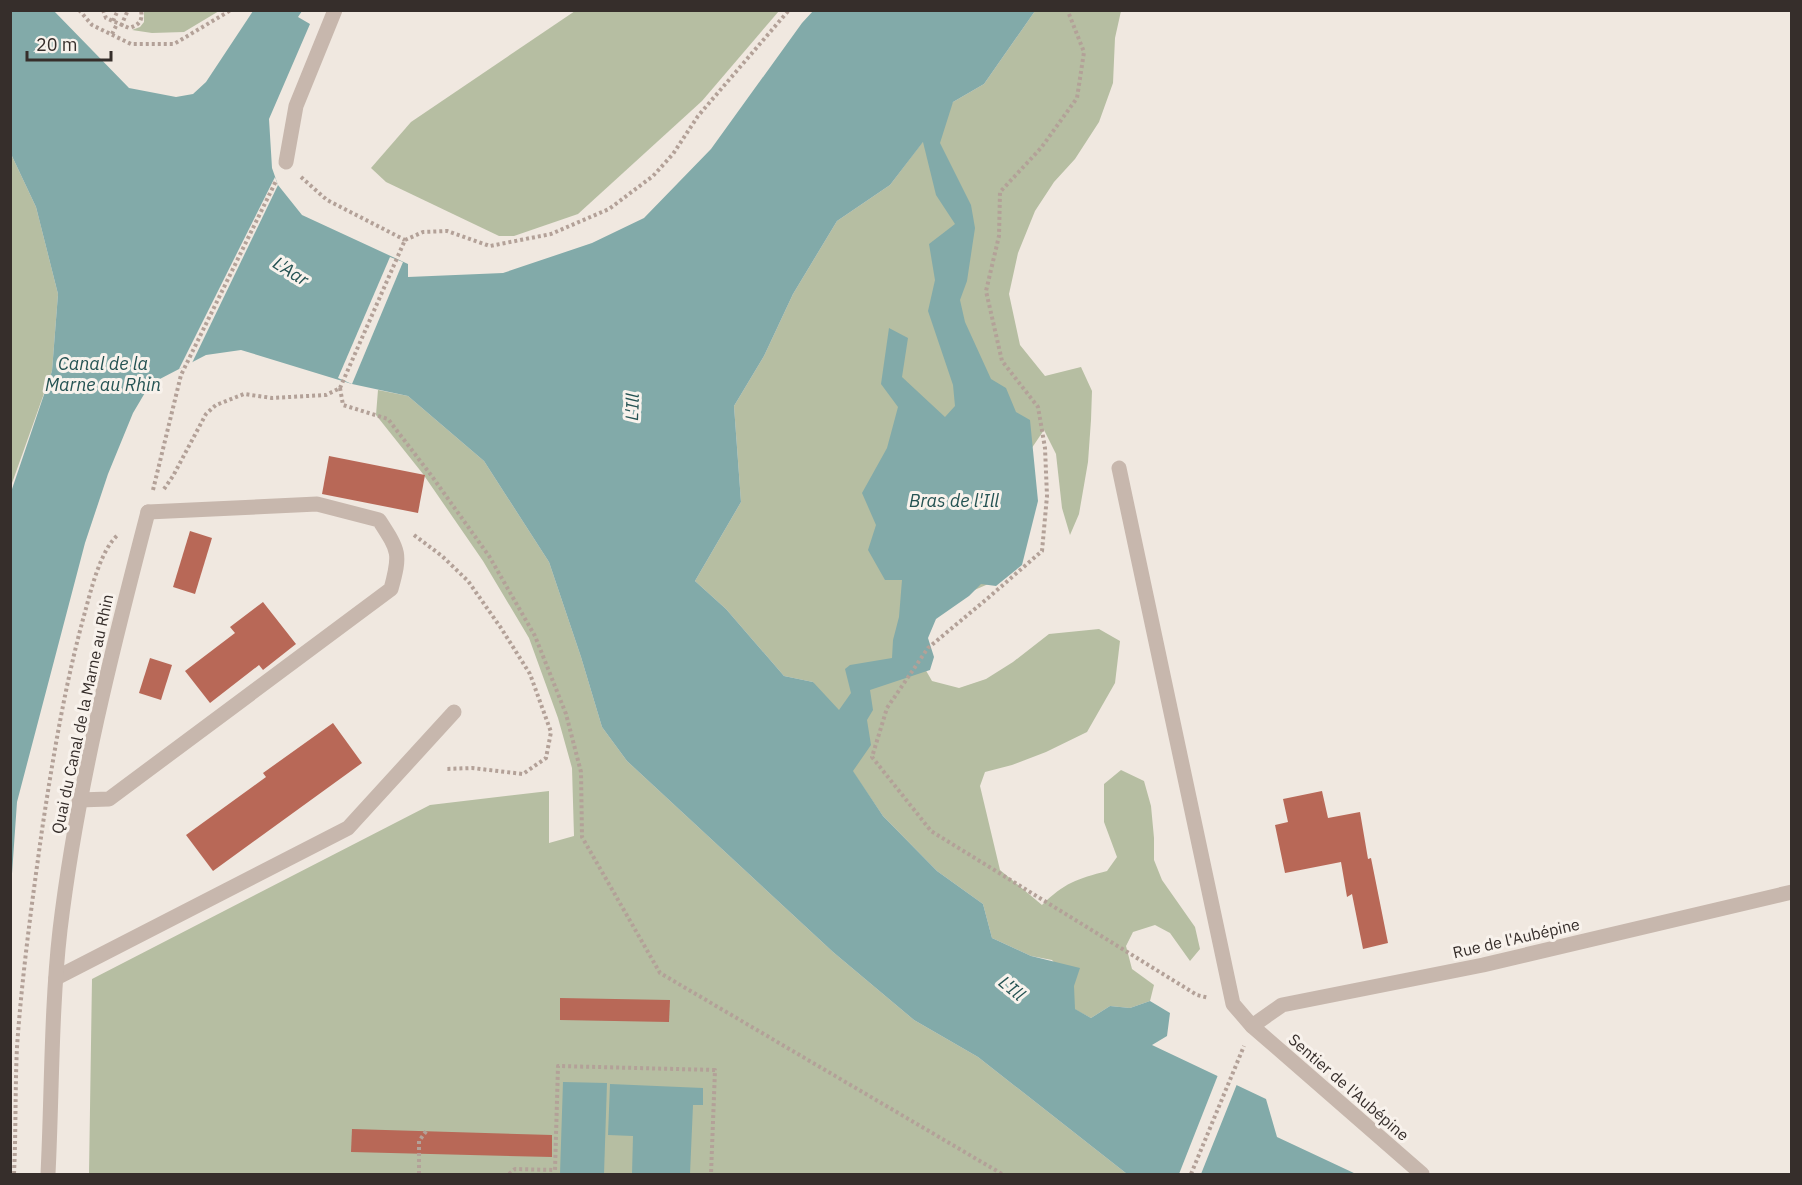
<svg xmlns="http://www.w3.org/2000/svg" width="1802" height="1185" font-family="'IBM Plex Sans',sans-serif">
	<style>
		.green { fill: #b6bea2 }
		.water { fill: #82aaa9; fill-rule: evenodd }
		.pier { fill: #f0e8e0 }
		.building { fill: #b86857 }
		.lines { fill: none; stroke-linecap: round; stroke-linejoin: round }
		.path { stroke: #b3a198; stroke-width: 4; stroke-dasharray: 3 3; stroke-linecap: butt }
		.service { stroke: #c7b7ad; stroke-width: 15 }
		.minor { stroke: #c7b7ad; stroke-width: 15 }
		.labels { text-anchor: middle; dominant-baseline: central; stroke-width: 6; stroke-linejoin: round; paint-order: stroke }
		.street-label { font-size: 16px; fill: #362e2b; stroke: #f8f2ec }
		.water-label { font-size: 18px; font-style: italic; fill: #255353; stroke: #f8f2ec }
	</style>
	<rect width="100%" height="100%" fill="#f0e8e0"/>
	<g class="green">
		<path d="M 144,11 L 144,10 L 219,11 L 184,32 L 152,33 L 132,30 L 140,27 L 144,22 Z"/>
		<path d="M 575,11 L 779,11 L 702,101 L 578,214 L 514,236 L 499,236 L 386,182 L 371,168 L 411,122 Z"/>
		<path d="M 1035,11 L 1121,11 L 1115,38 L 1113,83 L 1099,122 L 1075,159 L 1054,182 L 1035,211 L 1018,253 L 1009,294 L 1020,345 L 1045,376 L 1081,367 L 1092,391 L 1091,420 L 1088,462 L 1079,514 L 1070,535 L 1062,508 L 1056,454 L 1044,430 L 1025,458 L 1009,575 L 940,605 L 917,655 L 932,681 L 959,688 L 986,679 L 1013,662 L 1049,634 L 1099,629 L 1120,641 L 1115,683 L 1087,732 L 1046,752 L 1012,765 L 985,772 L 980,786 L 1000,870 L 1042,905 C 1064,883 1077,879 1107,871 L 1117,857 L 1104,822 L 1104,784 L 1121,770 L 1144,781 L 1151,806 L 1154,838 L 1154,860 L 1162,880 L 1195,927 L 1200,949 L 1190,961 L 1170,933 L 1155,925 L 1133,932 L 1126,946 L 1132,969 L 1154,985 L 1150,1001 L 1130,1008 L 1110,1006 L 1091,1018 L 1074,1009 L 1074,986 L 1052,960 L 1031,956 L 992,938 L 983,904 L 937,871 L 883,816 L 836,747 L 813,682 L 784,676 L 726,609 L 695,581 L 741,502 L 734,406 L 764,356 L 793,294 L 837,221 L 890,185 L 953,102 L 984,84 Z"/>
		<path d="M 11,154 L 36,207 L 58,294 L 52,371 L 11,486 Z"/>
		<path d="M 378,390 L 408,396 L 484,461 L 549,562 L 581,657 L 602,727 L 627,761 L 833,952 L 914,1020 L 978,1057 L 1127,1174 L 89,1174 L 92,979 L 430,805 L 549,791 L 549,843 L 574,836 L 572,768 L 558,718 L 529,638 L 483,561 L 423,474 L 376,415 Z"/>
	</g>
	<g class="water">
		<path d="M 11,11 L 54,11 L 129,88 L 176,97 L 193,94 L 206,82 L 253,11 L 302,11 L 298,17 L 310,24 L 269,119 L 272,168 L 278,185 L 302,215 L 408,264 L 408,277 L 503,273 L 592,243 L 644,218 L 711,149 L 802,23 L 813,11 L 1035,11 L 984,84 L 953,102 L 940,143 L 971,205 L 975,228 L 967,281 L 960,300 L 965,322 L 991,379 L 1006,388 L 1016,412 L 1030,420 L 1038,501 L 1022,565 L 996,586 L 981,584 L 969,596 L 936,619 L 928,638 L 934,657 L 930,670 L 870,690 L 873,710 L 867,720 L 871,745 L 853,771 L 883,816 L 937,871 L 983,904 L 992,938 L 1031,956 L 1080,968 L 1074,986 L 1075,1009 L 1091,1018 L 1110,1006 L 1130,1008 L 1150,1001 L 1170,1013 L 1167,1036 L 1152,1045 L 1266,1099 L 1277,1137 L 1356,1174 L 1127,1174 L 978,1057 L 914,1020 L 833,952 L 627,761 L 602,727 L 581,657 L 549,562 L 484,461 L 408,396 L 352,384 L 241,350 L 206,355 L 156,381 L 146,391 L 133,413 L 108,474 L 85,543 L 17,802 L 11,888 L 11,492 L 52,371 L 58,294 L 36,207 L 11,154 ZM 923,142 L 936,195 L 955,224 L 929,244 L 935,280 L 928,311 L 953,385 L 955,406 L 945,417 L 902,377 L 908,338 L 889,328 L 881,384 L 898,407 L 887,448 L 862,493 L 876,525 L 868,550 L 885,580 L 902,580 L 899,617 L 893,640 L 892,658 L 850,665 L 845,669 L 851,693 L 839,710 L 813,682 L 784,676 L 726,609 L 695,581 L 741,502 L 734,406 L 764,356 L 793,294 L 837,221 L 890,185 Z"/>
		<path d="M 563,1082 L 607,1083 L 604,1174 L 560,1174 Z"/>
		<path d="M 610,1084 L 703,1088 L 703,1105 L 693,1105 L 690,1174 L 632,1174 L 633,1136 L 608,1135 Z"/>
	</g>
	<g class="pier">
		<path d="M 275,177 L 278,185 L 192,363 L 179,369 Z"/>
		<path d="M 390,257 L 403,262 L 352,384 L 338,378 Z"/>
		<path d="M 1218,1075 L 1237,1084 L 1201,1174 L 1179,1174 Z"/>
	</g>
	<g class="building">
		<path d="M 329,456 L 425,475 L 418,513 L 322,494 Z"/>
		<path d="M 190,531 L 212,538 L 195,594 L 173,587 Z"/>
		<path d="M 263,602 L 296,644 L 263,670 L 259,665 L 210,703 L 185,671 L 235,633 L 230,627 Z"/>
		<path d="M 150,658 L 172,665 L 161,700 L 139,693 Z"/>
		<path d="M 333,723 L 362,763 L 213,871 L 186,835 L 266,777 L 263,773 Z"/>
		<path d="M 1322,791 L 1328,818 L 1360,812 L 1368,859 L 1371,858 L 1388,943 L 1363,949 L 1352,894 L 1347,897 L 1341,862 L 1285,873 L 1275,825 L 1288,822 L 1283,799 Z"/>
		<path d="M 560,998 L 670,1000 L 669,1022 L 560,1020 Z"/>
		<path d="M 352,1129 L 552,1135 L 552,1157 L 351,1152 Z"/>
	</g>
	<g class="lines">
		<g class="path">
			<path d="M 79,10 L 92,25 L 131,44 L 174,44 L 231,10"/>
			<path d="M 103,10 L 106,18 L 129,28 C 139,25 143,21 141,10"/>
			<path d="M 1069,14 L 1084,52 L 1077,98 L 1041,148 L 1000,192 L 999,236 L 986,291 L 1002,361 L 1038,407 L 1045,448 L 1047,496 L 1042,551 L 988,598 L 928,648 L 887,708 L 872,757 L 931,831 L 1197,995 L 1209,998"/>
			<path d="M 113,21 L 118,10"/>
			<path d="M 121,26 L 128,10"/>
			<path d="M 112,34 L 117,24"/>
			<path d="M 301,177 L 327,200 L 405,240"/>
			<path d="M 405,240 L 423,232 L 447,231 L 490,246 L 551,234 L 609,209 L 653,176 L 673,154 L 698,116 L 789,10"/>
			<path d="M 340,388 L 343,405 L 388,419 L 431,475 L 489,556 L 535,636 L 566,714 L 581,772 L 582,837 L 660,973 L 1002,1174"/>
			<path d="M 340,388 L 405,240"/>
			<path d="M 164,489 L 173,476 L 206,414 L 216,405 L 244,394 L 272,398 L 326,395 L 340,388"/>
			<path d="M 153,490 L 181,375 L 276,181"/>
			<path d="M 414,535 L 442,556 L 468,581 L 501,628 L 530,674 L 551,732 L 546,758 L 523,774 L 472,768 L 445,769"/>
			<path d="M 14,1174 C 16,1132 15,1090 17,1047 C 22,975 32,902 42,830 C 53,757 65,684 85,612 C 91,590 101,548 119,534"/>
			<path d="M 419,1174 L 419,1141 L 427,1130"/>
			<path d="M 509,1174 L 515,1169 L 555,1170 L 558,1066 L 715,1070 L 711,1174"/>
			<path d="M 1191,1174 L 1244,1046"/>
		</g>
		<g class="service">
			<path d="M 286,162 L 296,106 L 335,10"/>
			<path d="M 1119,468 L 1233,1004 L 1252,1026"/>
			<path d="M 79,800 L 109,799 L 391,589 C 401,553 399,551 379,520 L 317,504 L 148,512"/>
			<path d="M 56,978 L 348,828 L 454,712"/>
		</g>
		<g class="minor">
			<path d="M 48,1174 C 52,1094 51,1009 60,930 C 77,788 112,650 148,512"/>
			<path d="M 1422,1174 L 1252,1026 L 1282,1005 L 1483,965 L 1792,892"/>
		</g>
	</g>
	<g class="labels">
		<g class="street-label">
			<text transform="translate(82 714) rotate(-78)">Quai du Canal de la Marne au Rhin</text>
			<text transform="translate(1516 938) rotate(-13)">Rue de l'Aubépine</text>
			<text transform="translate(1349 1087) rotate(41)">Sentier de l'Aubépine</text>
		</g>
		<g class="water-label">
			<text transform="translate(291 271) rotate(32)">L'Aar</text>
			<text x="103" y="363">Canal de la<tspan x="103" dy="21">Marne au Rhin</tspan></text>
			<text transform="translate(632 407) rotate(-88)">L'Ill</text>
			<text x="954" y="500">Bras de l'Ill</text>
			<text transform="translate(1012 988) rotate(40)">L'Ill</text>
		</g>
	</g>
	<rect width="1802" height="1185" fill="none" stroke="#362e2b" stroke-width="24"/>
	<path d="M27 51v9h84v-9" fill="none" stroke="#362e2b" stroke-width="3"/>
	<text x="36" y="51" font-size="18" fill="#362e2b" stroke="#f8f2ec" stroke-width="4.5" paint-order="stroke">20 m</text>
</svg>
